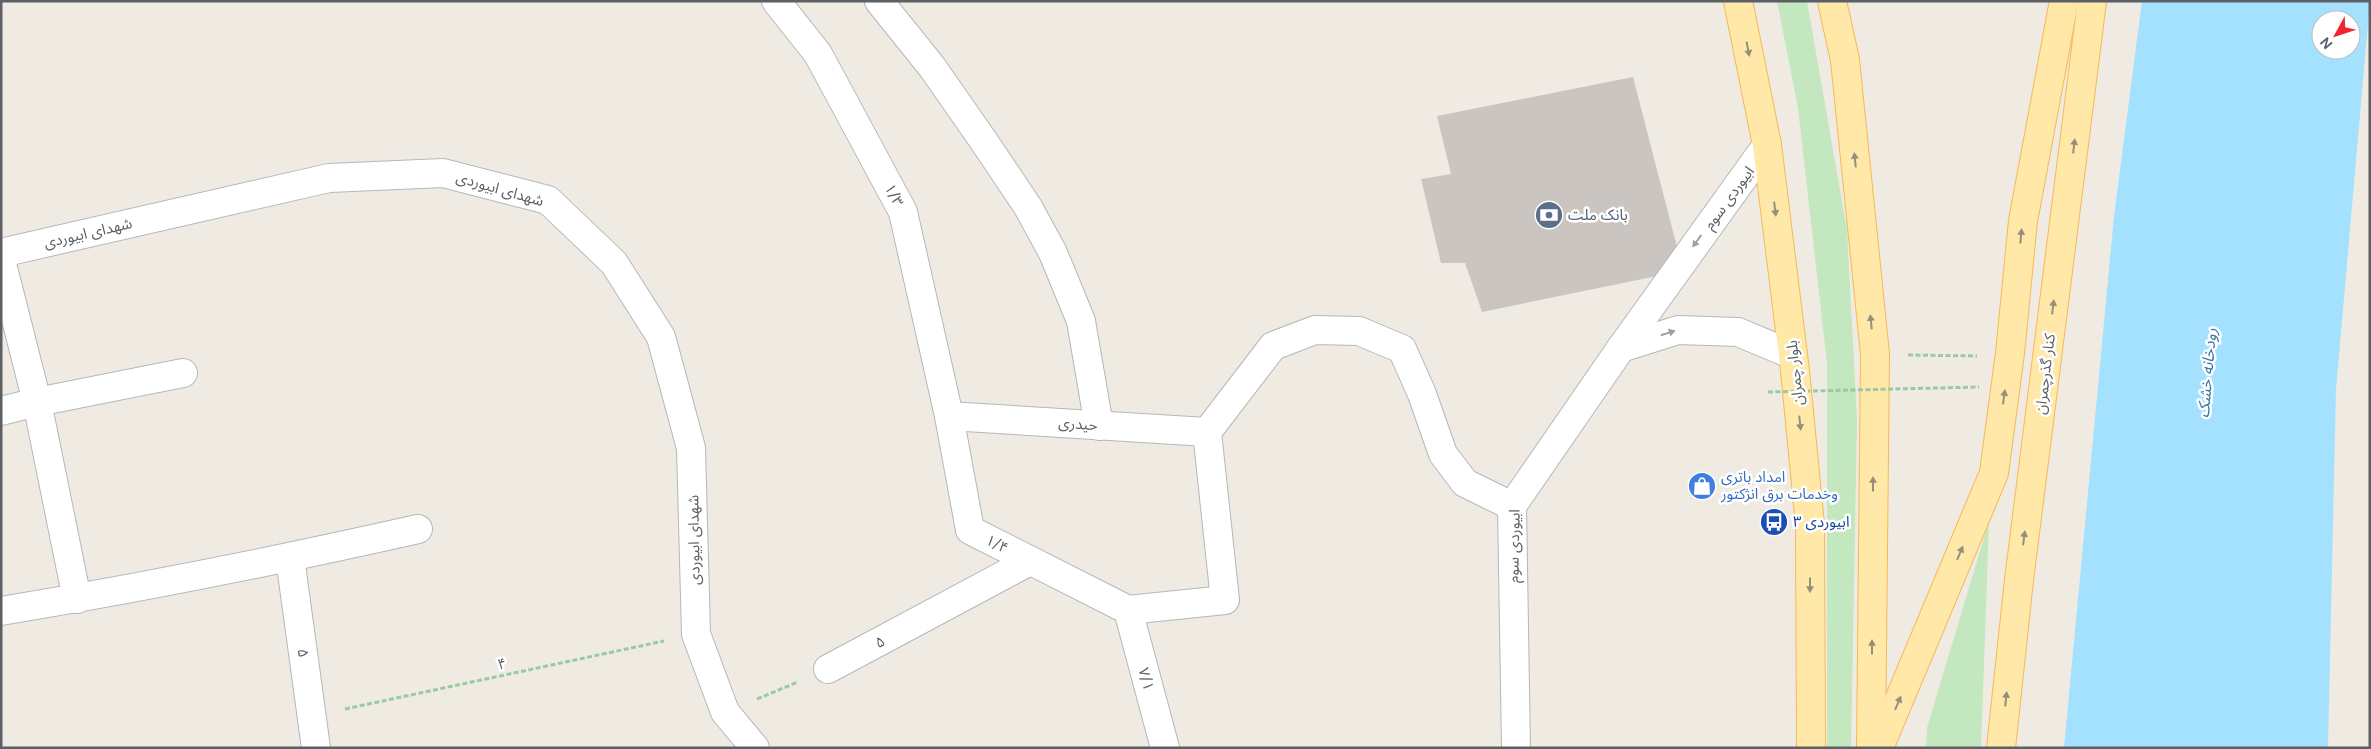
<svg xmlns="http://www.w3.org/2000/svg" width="2371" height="749" font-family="'DM Sans','Noto Sans Arabic',sans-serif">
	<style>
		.green { fill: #c3e7be }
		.water { fill: #a3e1ff; fill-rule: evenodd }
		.building { fill: #cac5c0 }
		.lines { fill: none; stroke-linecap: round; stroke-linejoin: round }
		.minor-casing { stroke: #b4b7bb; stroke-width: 30 }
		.major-casing { stroke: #f7b854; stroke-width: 30 }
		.path { stroke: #99cba2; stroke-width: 3; stroke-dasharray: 5 2.5; stroke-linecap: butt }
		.minor { stroke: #fff; stroke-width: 28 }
		.major { stroke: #ffe8a8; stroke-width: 28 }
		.path-bridge { stroke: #99cba2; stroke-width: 3; stroke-dasharray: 5 2.5; stroke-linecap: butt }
		.oneway { fill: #94907c }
		.oneway2 { fill: #9da0a3 }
		.labels { text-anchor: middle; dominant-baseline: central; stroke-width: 5; stroke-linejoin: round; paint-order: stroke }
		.street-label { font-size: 15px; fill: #5b6065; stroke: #fff }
		.service-label { font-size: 15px; fill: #4e5e75; stroke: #fff; text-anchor: start }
		.shop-label { font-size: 15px; fill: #366cbe; stroke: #fff; text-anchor: start }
		.transit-label { font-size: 15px; fill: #164399; stroke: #fff; text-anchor: start }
		.water-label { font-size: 16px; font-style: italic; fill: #3777a3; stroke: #fff }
	</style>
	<rect width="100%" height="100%" fill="#efebe3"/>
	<g class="green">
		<path d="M 1777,1 L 1807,1 L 1847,230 L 1857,419 L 1851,748 L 1827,748 L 1827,363 L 1798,108 Z"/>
		<path d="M 1989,521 L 1981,748 L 1926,748 L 1927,728 Z"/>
	</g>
	<path class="water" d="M 2142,1 L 2370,1 L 2336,389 L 2328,748 L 2064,748 L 2114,216 ZM 2321,20 L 2351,20 L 2351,50 L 2321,50 Z"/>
	<path class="building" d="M 1633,77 L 1678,251 L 1662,275 L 1482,312 L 1465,263 L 1441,263 L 1421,179 L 1451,174 L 1437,116 Z"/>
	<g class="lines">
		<defs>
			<g id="minor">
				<path d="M 776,1 L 818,54 L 903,212 L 949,416 L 970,530 L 1128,610"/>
				<path d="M 879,1 L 932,67 L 983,140 L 1028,207 L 1053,253 L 1081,321 L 1099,426"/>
				<path d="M 1,253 L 329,178 L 443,173 L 548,200 L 614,263 L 661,337 L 691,448 L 696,634 L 725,712 L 755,748"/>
				<path d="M 1,260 L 37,402 L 77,599"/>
				<path d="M 1621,348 L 1678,330 L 1738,332 L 1793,355"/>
				<path d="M 1,411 L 37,402 L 183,373"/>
				<path d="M 949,416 L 1207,432"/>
				<path d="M 290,558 L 316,748"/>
				<path d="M 1128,610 L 1225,600 L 1207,432 L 1273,346 L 1315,330 L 1359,331 L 1402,349 L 1422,394 L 1443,454 L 1465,483 L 1512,506"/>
				<path d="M 1128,610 L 1165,748"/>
				<path d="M 1,611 C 141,588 280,560 418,529"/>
				<path d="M 828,669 L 1030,561"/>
				<path d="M 1516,748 L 1512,506 L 1621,348 L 1767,145"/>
			</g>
			<g id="major">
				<path d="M 1738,1 L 1767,145 L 1795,371 L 1810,525 L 1811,748"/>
				<path d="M 1832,1 L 1845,60 L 1875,354 L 1871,748"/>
				<path d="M 1879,748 L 1994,473 L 2010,353 L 2023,221 L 2064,1"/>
				<path d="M 2001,748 L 2019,580 L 2092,1"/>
			</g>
		</defs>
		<use href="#minor" class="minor-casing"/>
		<use href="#major" class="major-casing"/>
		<g class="path">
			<path d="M 1908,355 L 1977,356"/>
			<path d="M 757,699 L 798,682"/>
			<path d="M 345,709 L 664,641"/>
		</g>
		<use href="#minor" class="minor"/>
		<use href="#major" class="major"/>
		<path class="path-bridge" d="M 1768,392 L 1979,387"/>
	</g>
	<defs><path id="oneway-solid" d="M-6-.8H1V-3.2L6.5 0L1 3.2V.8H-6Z" transform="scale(1.25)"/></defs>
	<g class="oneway">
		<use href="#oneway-solid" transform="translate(1748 49) rotate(79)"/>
		<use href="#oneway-solid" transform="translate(2074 146) rotate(-83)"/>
		<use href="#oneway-solid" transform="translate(1855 160) rotate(-96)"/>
		<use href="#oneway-solid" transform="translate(1775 209) rotate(83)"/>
		<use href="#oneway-solid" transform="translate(2021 236) rotate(-85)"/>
		<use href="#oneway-solid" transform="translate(2053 307) rotate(-83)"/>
		<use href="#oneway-solid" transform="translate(1871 322) rotate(-96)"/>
		<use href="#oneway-solid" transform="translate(2004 397) rotate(-82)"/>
		<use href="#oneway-solid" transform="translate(1800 423) rotate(84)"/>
		<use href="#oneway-solid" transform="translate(1873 484) rotate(-90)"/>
		<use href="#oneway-solid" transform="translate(2024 538) rotate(-83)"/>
		<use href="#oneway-solid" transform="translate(1960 553) rotate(-67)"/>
		<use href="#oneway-solid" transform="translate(1810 585) rotate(90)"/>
		<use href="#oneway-solid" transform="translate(1872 647) rotate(-90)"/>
		<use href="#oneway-solid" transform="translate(2006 699) rotate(-84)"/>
		<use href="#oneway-solid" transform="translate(1898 703) rotate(-67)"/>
	</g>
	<g class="oneway2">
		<use href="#oneway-solid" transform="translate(1697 241) rotate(126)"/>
		<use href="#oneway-solid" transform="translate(1668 333) rotate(-18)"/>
	</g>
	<defs>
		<symbol id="bank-disc" viewBox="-11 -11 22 22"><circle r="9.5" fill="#5c6f8a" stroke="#fff"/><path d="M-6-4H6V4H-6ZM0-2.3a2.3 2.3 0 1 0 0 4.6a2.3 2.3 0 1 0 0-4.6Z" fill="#fff"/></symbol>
		<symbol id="shop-disc" viewBox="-11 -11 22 22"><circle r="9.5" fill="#3f7fe0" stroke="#fff"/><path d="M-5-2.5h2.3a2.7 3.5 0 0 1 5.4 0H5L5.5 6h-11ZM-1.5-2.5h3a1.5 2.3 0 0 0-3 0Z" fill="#fff"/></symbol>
		<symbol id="bus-disc" viewBox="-11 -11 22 22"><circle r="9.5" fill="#1a4fb4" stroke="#fff"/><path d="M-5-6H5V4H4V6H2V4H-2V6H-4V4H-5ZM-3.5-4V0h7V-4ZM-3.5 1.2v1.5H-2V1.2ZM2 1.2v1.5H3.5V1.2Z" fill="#fff"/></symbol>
	</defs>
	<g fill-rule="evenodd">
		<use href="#bank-disc" x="1533" y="199" width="32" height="32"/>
		<use href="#shop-disc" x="1686" y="470" width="32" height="32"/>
		<use href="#bus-disc" x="1758" y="506" width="32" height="32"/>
	</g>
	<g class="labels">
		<g class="street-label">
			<text transform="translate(500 189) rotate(16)">شهدای ابیوردی</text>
			<text transform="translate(894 195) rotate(62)">۱/۳</text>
			<text transform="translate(1729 198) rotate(-54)">ابیوردی سوم</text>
			<text transform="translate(88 233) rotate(-13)">شهدای ابیوردی</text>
			<text transform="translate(1795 373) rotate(-96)">بلوار چمران</text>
			<text transform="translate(2045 374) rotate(-83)">کنار گذرچمران</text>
			<text transform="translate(1078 424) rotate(4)">حیدری</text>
			<text transform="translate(694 540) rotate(-91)">شهدای ابیوردی</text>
			<text transform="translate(997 544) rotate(27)">۱/۴</text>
			<text transform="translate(1514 546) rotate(-89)">ابیوردی سوم</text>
			<text transform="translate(880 642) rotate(-28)">۵</text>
			<text transform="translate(303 653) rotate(82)">۵</text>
			<text transform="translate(502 664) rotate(-12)">۴</text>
			<text transform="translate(1146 679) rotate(75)">۷/۱</text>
		</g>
		<g class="service-label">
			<text x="1568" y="215">بانک ملت</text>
		</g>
		<g class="shop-label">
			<text x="1721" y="477">امداد باتری<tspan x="1721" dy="17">وخدمات برق انژکتور</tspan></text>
		</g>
		<g class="transit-label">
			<text x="1793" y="522">ابیوردی ۳</text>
		</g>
		<g class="water-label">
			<text transform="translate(2207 373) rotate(-85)">رودخانه خشک</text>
		</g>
	</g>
	<rect width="2371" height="749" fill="none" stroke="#5b6065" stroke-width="5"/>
	<g transform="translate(2336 35) rotate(230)"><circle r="24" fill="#ffffff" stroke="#bdbfc1"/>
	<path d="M0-4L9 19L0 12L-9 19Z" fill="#f1272d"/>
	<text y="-8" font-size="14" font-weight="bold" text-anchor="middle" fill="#5b6065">N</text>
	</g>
</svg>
